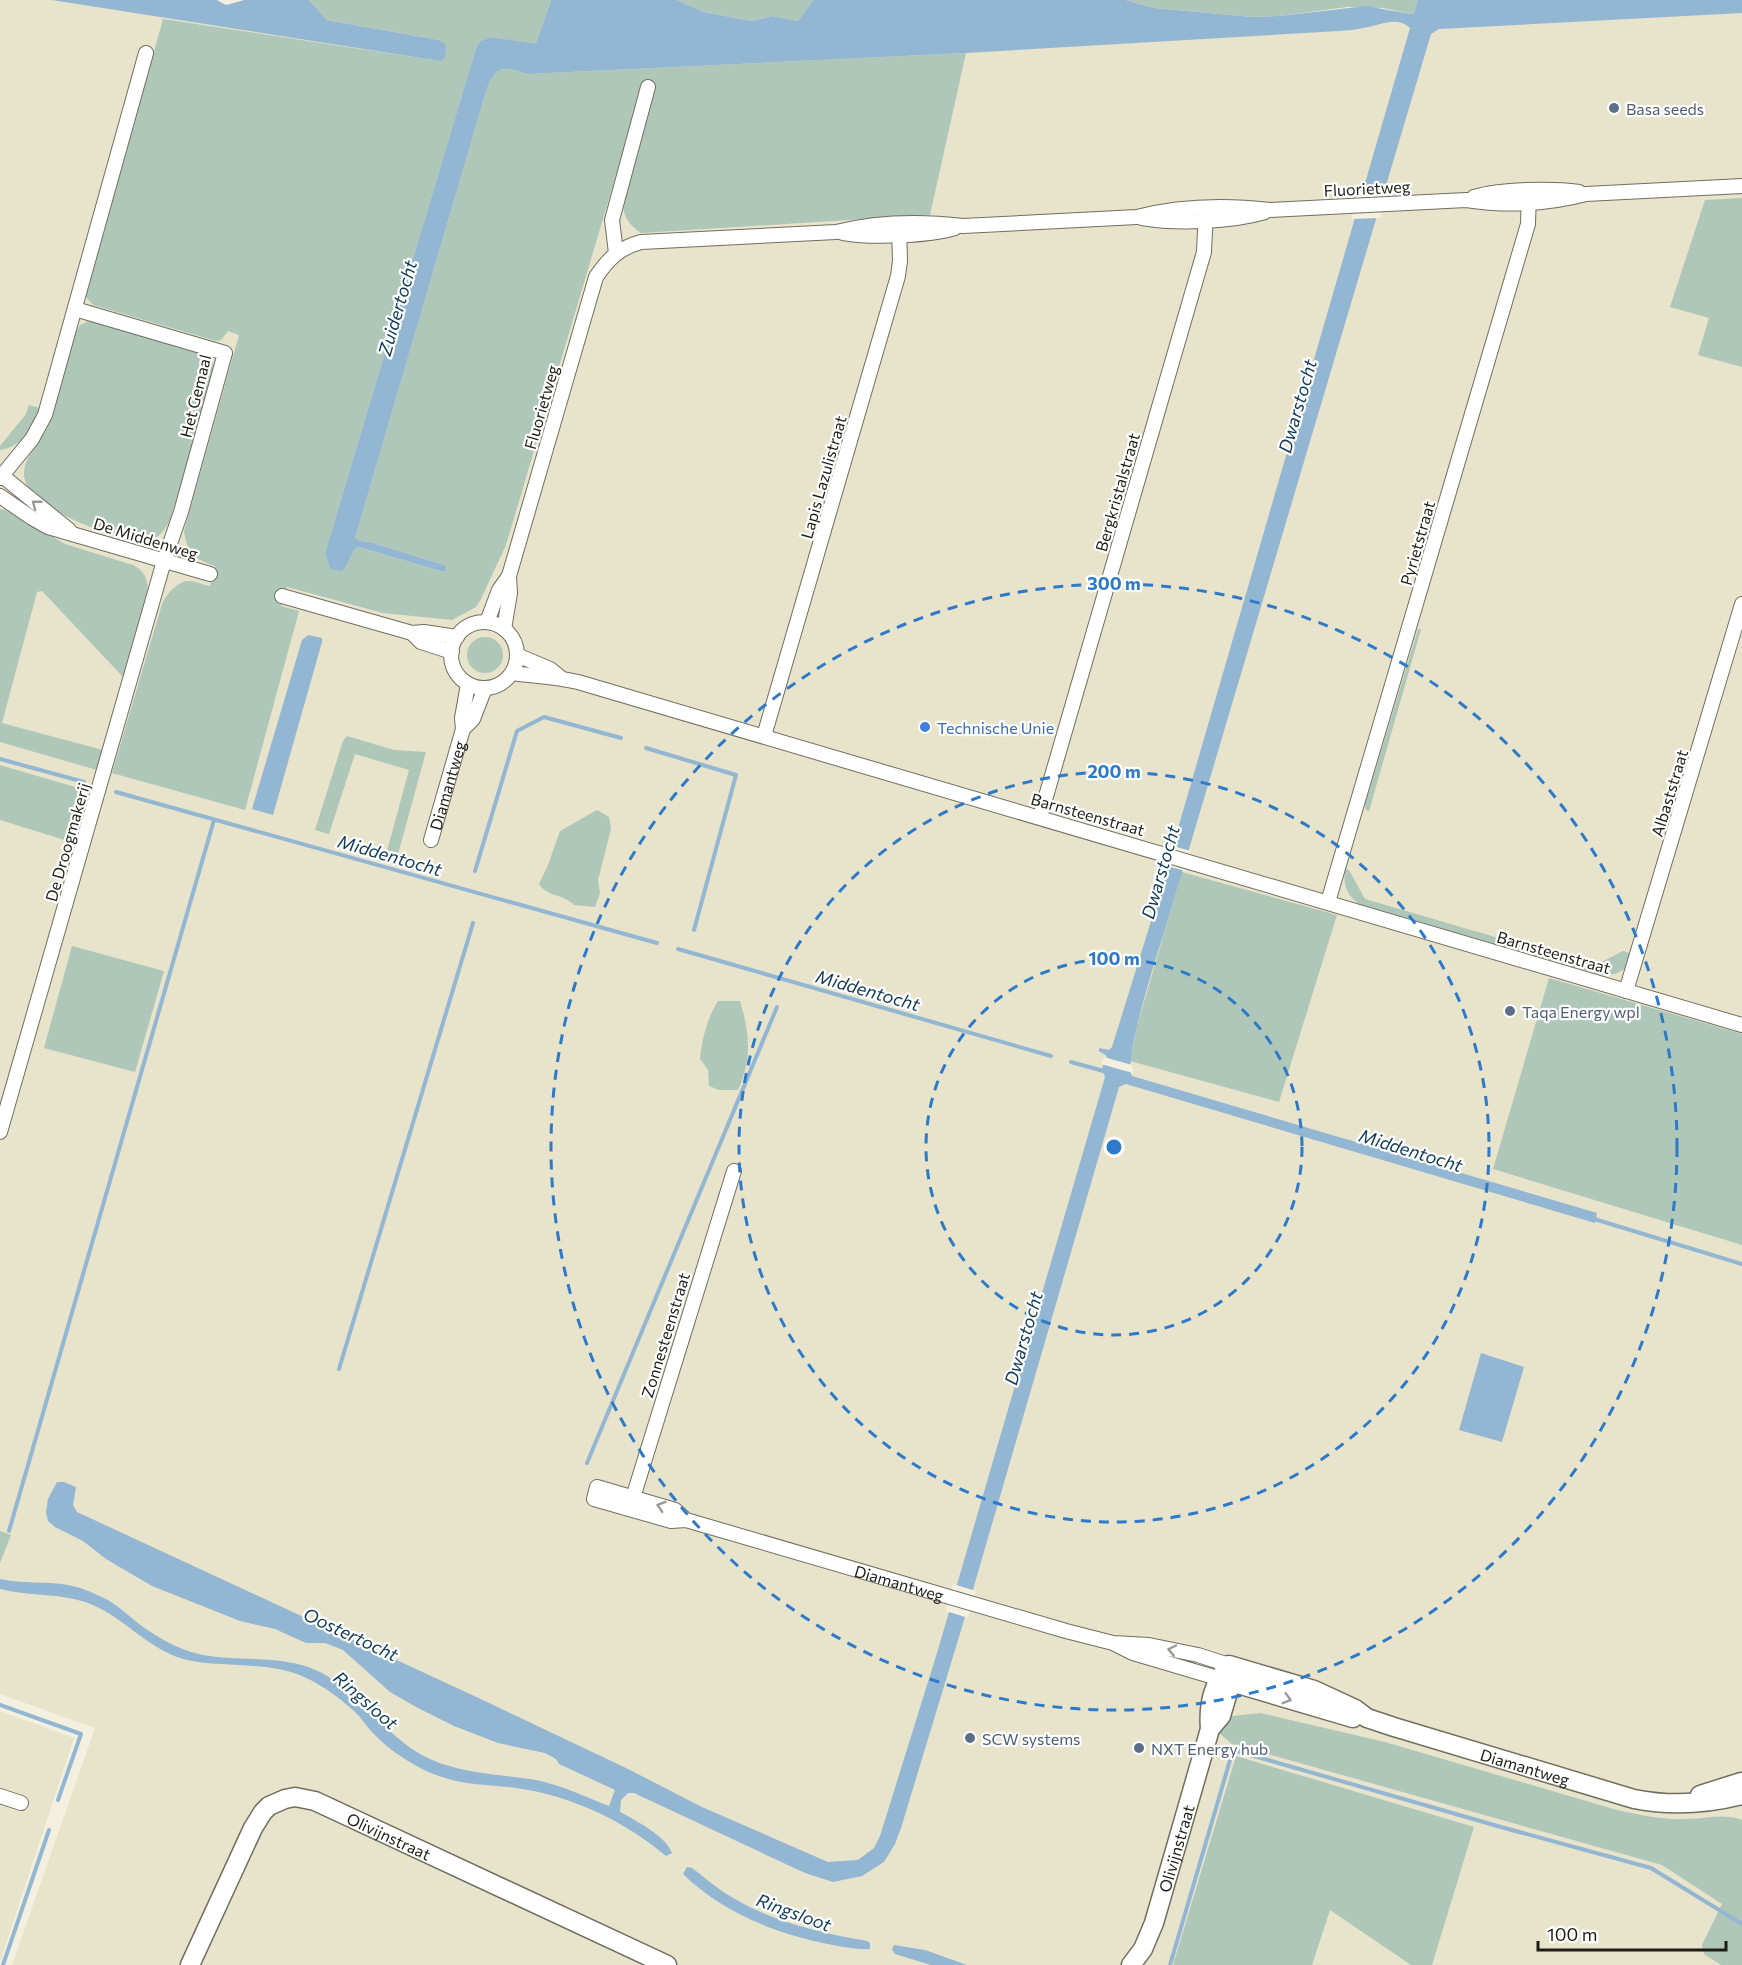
<svg xmlns="http://www.w3.org/2000/svg" width="1742" height="1965" font-family="Commissioner,sans-serif">
	<style>
		.built { fill: #e8e3cb }
		.green { fill: #aec7b8 }
		.water { fill: #93b6d2 }
		.pier { fill: #f3f0df }
		.lines { fill: none; stroke-linecap: round; stroke-linejoin: round }
		.stream { stroke: #93b6d2; stroke-width: 4 }
		.street-casing { stroke: #716e60; stroke-width: 16 }
		.secondary-casing { stroke: #716e60; stroke-width: 21 }
		.street { stroke: #fff; stroke-width: 14 }
		.secondary { stroke: #fff; stroke-width: 18 }
		.oneway { stroke: #999996 }
		.ring { fill: none; stroke: #2c7ac9; stroke-width: 3; stroke-dasharray: 10 8 }
		.service-dot { fill: #5c6f8a; stroke: #fff; stroke-width: 2 }
		.shop-dot { fill: #3f7fe0; stroke: #fff; stroke-width: 2 }
		.labels { text-anchor: middle; dominant-baseline: central; stroke-width: 4.5; stroke-linejoin: round; paint-order: stroke }
		.service-label { font-size: 16px; fill: #4e5e75; stroke: #fff; text-anchor: start }
		.street-label { font-size: 16px; fill: #1d1c16; stroke: #fff }
		.shop-label { font-size: 16px; fill: #366cbe; stroke: #fff; text-anchor: start }
		.water-label { font-size: 18px; font-style: italic; fill: #0f3a56; stroke: #fff }
		.centre { fill: #2c7ac9; stroke: #fff; stroke-width: 3 }
		.ring-label { font-size: 18px; text-anchor: middle; font-weight: bold; fill: #2c7ac9; stroke: #fff; stroke-width: 4.5; stroke-linejoin: round; paint-order: stroke }
	</style>
	<rect width="100%" height="100%" fill="#f3f0df"/>
	<g class="built">
		<path d="M 0,0 L 59,0 L 478,61 L 1614,9 L 1742,7 L 1742,1965 L 12,1965 L 95,1728 L 0,1694 Z"/>
		<path d="M 0,1711 L 74,1738 L 0,1962 Z"/>
	</g>
	<g class="green">
		<path d="M 309,0 L 551,0 L 536,45 L 491,37 L 480,41 L 476,48 L 329,540 L 352,553 L 358,547 L 364,549 L 444,572 L 447,566 L 370,542 L 361,541 L 355,538 L 482,105 C 486,94 490,70 504,69 C 511,68 520,72 528,74 L 966,53 L 930,215 L 641,233 C 628,224 624,217 622,201 L 656,85 L 644,81 L 506,545 L 481,599 L 476,607 L 452,620 L 383,613 L 287,587 L 281,606 L 299,611 L 245,810 L 112,773 L 162,604 C 167,594 177,581 189,581 C 196,581 203,585 210,586 L 215,566 C 195,559 187,554 184,531 L 239,335 L 228,331 L 221,340 L 216,341 L 93,305 L 86,297 L 163,19 L 440,61 L 439,40 L 327,20 Z"/>
		<path d="M 677,0 L 813,0 L 801,19 L 796,21 L 772,16 L 751,21 L 704,12 Z"/>
		<path d="M 1126,0 L 1418,0 L 1414,13 L 1411,14 L 1383,8 L 1348,7 L 1279,16 L 1252,17 L 1154,8 Z"/>
		<path d="M 1742,198 L 1742,367 L 1698,355 L 1709,318 L 1670,307 L 1705,200 Z"/>
		<path d="M 93,319 L 206,353 C 212,358 213,363 214,372 L 170,520 C 165,530 158,539 147,542 C 140,543 132,540 125,538 C 99,532 26,506 24,475 C 23,456 43,440 50,422 L 74,335 L 80,325 Z"/>
		<path d="M 29,405 L 39,408 C 35,428 21,447 0,450 L 0,446 L 26,414 Z"/>
		<path d="M 0,509 L 6,510 L 65,544 L 133,565 C 148,572 149,586 147,600 L 124,678 L 42,591 L 37,592 L 2,723 L 103,750 L 97,770 L 0,742 Z"/>
		<path d="M 1418,629 L 1421,629 L 1369,811 L 1366,810 L 1365,805 Z"/>
		<circle cx="485" cy="655" r="18"/>
		<path d="M 347,736 L 394,750 L 426,752 L 398,854 L 387,851 L 409,770 L 355,754 L 329,834 L 315,830 L 343,741 Z"/>
		<path d="M 0,765 L 82,789 L 68,841 L 0,820 Z"/>
		<path d="M 597,810 L 609,817 L 611,829 L 598,880 L 600,893 L 595,907 L 574,905 C 564,894 547,897 539,884 L 548,865 L 560,831 Z"/>
		<path d="M 1345,869 L 1349,870 L 1365,899 L 1594,966 L 1623,951 L 1632,954 L 1625,969 L 1615,974 L 1601,975 L 1359,904 C 1346,895 1343,884 1345,869 Z"/>
		<path d="M 1182,872 L 1337,915 L 1279,1102 L 1130,1061 L 1137,1026 Z"/>
		<path d="M 72,946 L 164,971 L 135,1072 L 44,1048 Z"/>
		<path d="M 1549,978 L 1742,1034 L 1742,1245 L 1493,1169 Z"/>
		<path d="M 718,1001 L 740,1001 C 750,1034 752,1059 738,1090 L 719,1090 L 709,1086 L 708,1070 L 700,1059 C 702,1040 707,1018 718,1001 Z"/>
		<path d="M 0,1531 L 11,1535 L 0,1563 Z"/>
		<path d="M 1260,1713 L 1385,1742 L 1617,1810 C 1640,1815 1663,1820 1687,1819 C 1707,1819 1723,1813 1742,1820 L 1742,1965 L 1721,1965 L 1704,1954 L 1702,1945 L 1722,1904 L 1662,1865 L 1232,1744 L 1218,1732 L 1224,1717 Z"/>
		<path d="M 1236,1756 L 1474,1827 L 1432,1965 L 1411,1965 L 1330,1910 L 1312,1965 L 1173,1965 Z"/>
	</g>
	<g class="water">
		<path d="M 52,0 L 217,0 L 226,5 L 244,0 L 309,0 L 327,20 L 439,40 L 446,45 L 445,58 L 440,61 Z"/>
		<path d="M 551,0 L 677,0 L 704,12 L 751,21 L 772,16 L 797,21 L 801,18 L 813,0 L 1126,0 L 1154,8 L 1252,17 L 1279,16 L 1366,6 L 1411,14 L 1414,13 L 1418,0 L 1742,0 L 1742,13 L 1439,29 L 1431,34 L 1167,923 C 1160,946 1122,1061 1132,1076 L 1597,1213 L 1595,1223 L 1126,1084 L 1119,1087 L 965,1617 L 901,1828 L 895,1844 L 884,1862 L 862,1876 L 833,1882 L 805,1873 L 634,1793 L 628,1793 L 621,1800 L 620,1812 C 635,1820 666,1836 672,1853 L 666,1856 C 627,1823 578,1799 528,1790 C 499,1784 470,1787 442,1777 C 420,1770 394,1754 377,1737 C 370,1731 365,1723 359,1716 C 343,1700 324,1686 304,1677 C 270,1661 224,1668 187,1660 C 150,1651 127,1620 93,1605 C 63,1592 31,1597 0,1589 L 0,1579 C 22,1584 45,1581 68,1585 C 80,1587 91,1592 102,1597 C 119,1605 131,1619 146,1629 C 162,1640 181,1650 199,1654 C 239,1663 282,1653 320,1672 C 363,1694 386,1739 430,1759 C 463,1774 500,1774 536,1780 C 562,1785 585,1797 609,1806 L 615,1790 L 559,1764 L 556,1759 L 545,1753 L 498,1743 L 454,1726 L 416,1707 L 390,1692 L 343,1650 L 325,1643 L 306,1643 L 275,1629 L 240,1621 L 152,1586 L 106,1559 L 83,1541 L 55,1527 L 48,1521 L 46,1512 L 48,1499 L 57,1482 L 64,1482 L 76,1487 L 73,1505 L 77,1512 L 485,1701 L 626,1768 L 702,1807 L 828,1862 L 858,1860 L 874,1848 L 880,1836 L 937,1653 L 1105,1077 L 1102,1068 L 1107,1056 L 1099,1051 L 1099,1048 L 1109,1050 L 1112,1047 L 1152,918 L 1410,28 C 1397,15 1378,26 1363,28 C 1355,30 1347,30 1339,31 L 966,53 L 528,74 C 520,72 511,68 504,69 C 490,70 486,94 482,105 L 355,538 L 361,541 L 370,542 L 447,566 L 444,572 L 358,547 C 349,553 349,564 342,571 L 330,569 L 326,553 L 329,540 L 476,48 L 480,41 L 491,37 L 536,44 Z"/>
		<path d="M 308,635 L 322,638 L 322,642 L 273,815 L 252,809 L 302,640 Z"/>
		<path d="M 1481,1353 L 1524,1367 L 1502,1442 L 1459,1430 Z"/>
		<path d="M 687,1867 L 692,1868 C 703,1876 714,1886 725,1893 C 768,1921 817,1932 867,1941 L 870,1943 L 870,1949 C 858,1950 845,1947 833,1945 C 778,1935 723,1913 683,1874 Z"/>
		<path d="M 894,1945 L 925,1950 L 967,1965 L 931,1965 L 895,1954 L 892,1949 Z"/>
	</g>
	<g class="pier">
		<path d="M 1389,190 L 1380,218 L 1351,219 L 1359,192 Z"/>
		<path d="M 1169,845 L 1191,851 L 1185,871 L 1164,865 Z"/>
		<path d="M 1104,1057 L 1132,1065 L 1133,1072 L 1136,1074 L 1101,1064 Z"/>
		<path d="M 953,1584 L 976,1591 L 968,1618 L 946,1611 Z"/>
	</g>
	<g class="lines">
		<g class="stream">
			<path d="M 646,748 L 736,775 L 694,930"/>
			<path d="M 0,759 L 84,782"/>
			<path d="M 116,792 L 657,943"/>
			<path d="M 475,871 L 517,731 L 544,717 L 621,738"/>
			<path d="M 678,949 L 1051,1056"/>
			<path d="M 1071,1062 L 1107,1072"/>
			<path d="M 1591,1218 L 1742,1264"/>
			<path d="M 339,1369 L 473,923"/>
			<path d="M 587,1463 L 777,1007"/>
			<path d="M 9,1531 L 214,820"/>
			<path d="M 0,1705 L 81,1734 L 58,1800"/>
			<path d="M 3,1965 L 49,1830"/>
			<path d="M 1170,1965 L 1233,1750 L 1501,1827 L 1651,1868 L 1742,1924"/>
		</g>
		<defs>
			<g id="street">
				<path d="M 1474,197 C 1500,189 1552,188 1579,192"/>
				<path d="M 1142,218 C 1177,224 1231,222 1265,212"/>
				<path d="M 843,233 C 872,238 928,236 955,228"/>
				<path d="M 616,253 L 612,220 L 648,87"/>
				<path d="M 0,474 L 69,530"/>
				<path d="M 0,478 L 32,439 L 45,415 L 146,53"/>
				<path d="M 0,496 L 32,518 L 48,527 L 210,574"/>
				<path d="M 282,596 L 412,633 L 424,632 L 457,637"/>
				<path d="M 487,622 L 499,590 L 509,576 L 596,277 C 608,259 619,248 641,242 L 836,232 C 876,222 921,221 963,226 L 1137,217 C 1179,206 1227,205 1270,210 L 1466,200 C 1505,206 1548,204 1586,194 L 1742,186"/>
				<circle cx="484" cy="655" r="33"/>
				<path d="M 504,629 L 510,593 L 509,576"/>
				<path d="M 412,633 L 421,642 L 452,652"/>
				<path d="M 517,655 L 550,669 L 561,678"/>
				<path d="M 512,673 C 534,676 556,677 578,682 L 1742,1025"/>
				<path d="M 463,729 L 462,718 L 468,684"/>
				<path d="M 764,736 L 898,276 L 900,261 L 899,225"/>
				<path d="M 1040,817 L 1204,252 L 1206,209"/>
				<path id="s1" d="M 431,840 L 463,729 L 473,719 L 485,688"/>
				<path d="M 1328,902 L 1528,224 L 1529,191"/>
				<path d="M 1626,991 L 1742,604"/>
				<path d="M 0,1132 L 164,561 L 181,512 L 225,353 L 75,309"/>
				<path d="M 631,1504 L 734,1171"/>
				<path id="s2" d="M 686,1520 L 675,1510 L 597,1487 L 594,1499 L 671,1521 L 686,1520 L 1066,1631 L 1113,1643 L 1149,1645 L 1198,1655 L 1229,1665 L 1231,1682 L 1133,1653 L 1113,1643"/>
				<path d="M 0,1796 L 21,1803"/>
			</g>
			<g id="secondary">
				<path d="M 1210,1729 L 1221,1716 L 1231,1682 L 1353,1718"/>
				<path d="M 1700,1795 L 1741,1782"/>
				<path id="s3" d="M 190,1965 L 253,1828 L 263,1812 L 269,1806 L 285,1799 L 295,1797 L 315,1801 L 667,1965"/>
				<path id="s4" d="M 1131,1965 L 1143,1949 L 1154,1923 L 1210,1729 C 1208,1704 1213,1684 1229,1665 L 1314,1690 L 1355,1709 L 1367,1718 L 1394,1727 L 1634,1799 C 1669,1806 1707,1804 1742,1795"/>
			</g>
		</defs>
		<use href="#street" class="street-casing"/>
		<use href="#secondary" class="secondary-casing"/>
		<use href="#street" class="street"/>
		<use href="#secondary" class="secondary"/>
	</g>
	<defs><path id="oneway-chevron" d="M-2-3.5L2.5 0L-2 3.5" fill="none" stroke-width="1.6" stroke-linecap="round" stroke-linejoin="round" transform="scale(1.5)"/></defs>
	<g class="oneway">
		<use href="#oneway-chevron" transform="translate(36 504) rotate(-142)"/>
		<use href="#oneway-chevron" transform="translate(661 1506) rotate(-162)"/>
		<use href="#oneway-chevron" transform="translate(1172 1650) rotate(-168)"/>
		<use href="#oneway-chevron" transform="translate(1287 1699) rotate(16)"/>
	</g>
	<g class="ring">
		<circle cx="1114" cy="1147" r="188"/>
		<circle cx="1114" cy="1147" r="375"/>
		<circle cx="1114" cy="1147" r="563"/>
	</g>
	<g class="service-dot">
		<circle cx="1614" cy="108" r="6"/>
		<circle cx="1510" cy="1011" r="6"/>
		<circle cx="970" cy="1738" r="6"/>
		<circle cx="1139" cy="1748" r="6"/>
	</g>
	<circle class="shop-dot" cx="925" cy="727" r="6"/>
	<g class="labels">
		<g class="service-label">
			<text x="1626" y="108">Basa seeds</text>
			<text x="1522" y="1011">Taqa Energy wpl</text>
			<text x="982" y="1738">SCW systems</text>
			<text x="1151" y="1748">NXT Energy hub</text>
		</g>
		<g class="street-label">
			<text transform="translate(1367 188) rotate(-3)">Fluorietweg</text>
			<text transform="translate(195 396) rotate(-76)">Het Gemaal</text>
			<text transform="translate(541 407) rotate(-74)">Fluorietweg</text>
			<text transform="translate(823 477) rotate(-74)">Lapis Lazulistraat</text>
			<text transform="translate(1117 492) rotate(-74)">Bergkristalstraat</text>
			<text transform="translate(146 538) rotate(17)">De Middenweg</text>
			<text transform="translate(1417 543) rotate(-74)">Pyrietstraat</text>
			<text stroke="none"><textPath href="#s1" startOffset="57">Diamantweg</textPath></text>
			<text transform="translate(1669 793) rotate(-73)">Albaststraat</text>
			<text transform="translate(1088 814) rotate(16)">Barnsteenstraat</text>
			<text transform="translate(67 842) rotate(-74)">De Droogmakerij</text>
			<text transform="translate(1554 952) rotate(16)">Barnsteenstraat</text>
			<text transform="translate(665 1335) rotate(-73)">Zonnesteenstraat</text>
			<text stroke="none"><textPath href="#s2" startOffset="426">Diamantweg</textPath></text>
			<text stroke="none"><textPath href="#s4" startOffset="633">Diamantweg</textPath></text>
			<text stroke="none"><textPath href="#s3" startOffset="308">Olivijnstraat</textPath></text>
			<text stroke="none"><textPath href="#s4" startOffset="126">Olivijnstraat</textPath></text>
		</g>
		<g class="shop-label">
			<text x="937" y="727">Technische Unie</text>
		</g>
		<g class="water-label">
			<text transform="translate(397 308) rotate(-74)">Zuidertocht</text>
			<text transform="translate(1297 406) rotate(-74)">Dwarstocht</text>
			<text transform="translate(390 855) rotate(16)">Middentocht</text>
			<text transform="translate(1160 872) rotate(-74)">Dwarstocht</text>
			<text transform="translate(868 990) rotate(16)">Middentocht</text>
			<text transform="translate(1411 1150) rotate(17)">Middentocht</text>
			<text transform="translate(1023 1338) rotate(-74)">Dwarstocht</text>
			<text transform="translate(351 1634) rotate(25)">Oostertocht</text>
			<text transform="translate(366 1700) rotate(41)">Ringsloot</text>
			<text transform="translate(794 1912) rotate(20)">Ringsloot</text>
		</g>
	</g>
	<circle cx="1114" cy="1147" r="9" class="centre"/>
	<g class="ring-label">
		<text x="1114" y="590">300 m</text>
		<text x="1114" y="778">200 m</text>
		<text x="1114" y="965">100 m</text>
	</g>
	<path d="M1538 1941v9h188v-9" fill="none" stroke="#1d1c16" stroke-width="3"/>
	<text x="1547" y="1941" font-size="18" fill="#1d1c16" stroke="#ffffff" stroke-width="4.5" paint-order="stroke">100 m</text>
</svg>
